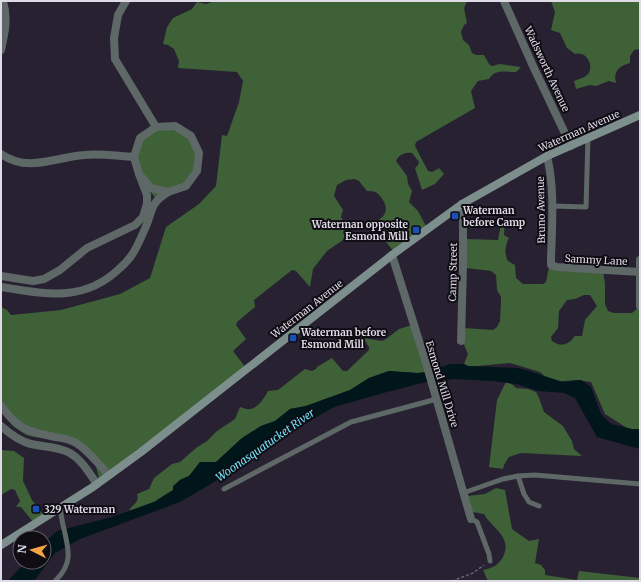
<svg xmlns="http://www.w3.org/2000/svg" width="641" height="582" font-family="Merriweather,serif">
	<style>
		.forest { fill: #3e6138; fill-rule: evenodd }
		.water { fill: #01161a }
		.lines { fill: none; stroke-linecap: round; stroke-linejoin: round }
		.path { stroke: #6a6574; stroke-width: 1.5; stroke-dasharray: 3 2; stroke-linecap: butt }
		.service { stroke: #5d6867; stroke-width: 5 }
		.minor { stroke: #5d6867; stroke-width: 8 }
		.secondary { stroke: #7c8f8c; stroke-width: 8 }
		.transit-dot { fill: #1a4fb4; stroke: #0f0c14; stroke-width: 1.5 }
		.labels { text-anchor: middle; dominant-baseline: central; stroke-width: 4; stroke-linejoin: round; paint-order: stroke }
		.street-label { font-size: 10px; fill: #dedbe6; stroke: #0f0c14 }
		.poi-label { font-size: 10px; font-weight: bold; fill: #dedbe6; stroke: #0f0c14; text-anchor: start }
		.water-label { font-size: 11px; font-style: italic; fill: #73e4f7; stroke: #0f0c14 }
	</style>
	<rect width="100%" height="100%" fill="#272132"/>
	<g class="forest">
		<path d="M 215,1 L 467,1 L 464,8 L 467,23 L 464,25 L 461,32 L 463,40 L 469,45 L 472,53 L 476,55 L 484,55 L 489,64 L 492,66 L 500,64 L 521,67 L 516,72 C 505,72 495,69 489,79 L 478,81 L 471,91 L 475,108 L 416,142 L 415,146 L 428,171 L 432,172 L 439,168 L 444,174 L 435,184 L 422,190 L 415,168 L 418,165 L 419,162 L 412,153 C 406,152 399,154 396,161 L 407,176 L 408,184 L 412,191 L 409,202 L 418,211 L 427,228 L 394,252 L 373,225 C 376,221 383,218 385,213 C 388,206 382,197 377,193 C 374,191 370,191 367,191 L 359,181 L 355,179 L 346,180 L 337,185 L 334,196 L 343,210 L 341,217 L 344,222 L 344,225 L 353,238 L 343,240 L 327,251 L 313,269 L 310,287 L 296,271 L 292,270 L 254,300 L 255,307 L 237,322 L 236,325 L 246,339 L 233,351 L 246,368 L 99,479 L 94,458 L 92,454 L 62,440 L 34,437 L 26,435 L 13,426 L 1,412 L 1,307 L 7,310 L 11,315 L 61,310 L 120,294 L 150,278 L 166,227 L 199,204 L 216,186 L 222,135 L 227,136 L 239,102 L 243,81 L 237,72 L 178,68 L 179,61 L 174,49 L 168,45 L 163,44 L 167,27 L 173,18 L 192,9 L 197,2 L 206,4 Z"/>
		<path d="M 551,1 L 640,1 L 640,49 L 634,50 L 630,56 L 630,63 C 619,66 613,71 616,83 L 609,81 L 596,86 L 590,85 L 576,89 L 574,81 C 578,79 584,78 587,75 C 595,69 588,50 575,54 L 567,48 L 560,33 L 551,30 L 555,12 Z"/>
		<path d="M 158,126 L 186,131 L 200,162 L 189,187 L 157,200 C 145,187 138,168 133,152 L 149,129 Z"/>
		<path d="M 500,214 L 505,215 L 504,235 L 509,238 C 505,246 504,253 508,261 L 515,265 L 516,278 L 523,284 L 543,284 L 546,282 L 549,267 L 603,271 L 605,284 L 605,304 L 608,311 L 614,313 L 632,313 L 640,306 L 640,431 L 627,428 L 605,414 L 591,382 L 577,380 L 551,382 L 540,372 L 510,363 L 477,366 L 468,366 L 464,364 L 468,354 L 462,340 L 464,328 L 493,330 L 497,327 L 500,321 L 501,302 L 501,297 L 497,290 L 496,275 L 491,271 L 466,268 L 467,239 L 498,240 L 501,224 ZM 584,295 L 590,295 L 597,306 L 585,320 L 582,336 L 575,336 C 569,344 562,348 552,341 L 551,337 L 558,328 L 559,311 L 567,300 L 575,299 Z"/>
		<path d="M 415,324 L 427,357 L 430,356 L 429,372 L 417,373 L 389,371 L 369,378 L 350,390 L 306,406 L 290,409 L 275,421 L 261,426 L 242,438 L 216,462 L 200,462 L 189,476 L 180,480 L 173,490 L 154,502 L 129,511 C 132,504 140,503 137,494 L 149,489 L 154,478 L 172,464 L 180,462 L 196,448 L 207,441 L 217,431 L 235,419 L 240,407 C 244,408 247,410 250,409 C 258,408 265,397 268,391 L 278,390 L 305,369 L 312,371 L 316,369 L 317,367 L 332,358 L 343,371 L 347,371 L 369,350 L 369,347 L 363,338 L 382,341 L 386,339 L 399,329 Z"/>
		<path d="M 506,382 L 513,385 L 516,388 L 528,389 L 536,392 L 539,398 L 544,412 L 563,426 L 572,441 L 574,449 L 582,456 L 521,453 L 509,457 L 504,465 L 503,469 L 489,467 L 497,400 Z"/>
		<path d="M 1,450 L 14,451 L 24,458 L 23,481 L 32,500 L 45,516 L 34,523 L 21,507 L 16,507 L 20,501 L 15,490 L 11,489 L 1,495 Z"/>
		<path d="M 496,488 L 505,490 L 512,529 L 529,541 L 539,539 L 535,563 L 541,565 L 545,570 L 545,575 L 577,580 L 579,571 L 640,578 L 640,581 L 488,581 L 483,570 C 487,569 491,568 495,566 C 505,559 509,546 502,536 C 497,528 488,522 484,514 L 467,511 L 467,496 L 485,494 Z"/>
	</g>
	<path class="water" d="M 450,364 L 464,364 L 468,366 L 519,368 L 563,382 L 581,380 L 591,387 L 601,414 L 611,424 L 632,429 L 640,429 L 640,449 L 597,437 L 575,398 L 564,393 L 538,391 L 517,384 L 493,381 L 454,379 L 426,382 L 383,393 L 334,407 L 287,434 L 231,472 L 180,502 L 80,539 L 55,553 L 34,581 L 8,581 L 18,570 L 28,562 L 44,562 L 44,543 L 57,531 L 112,517 L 154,502 L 173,490 L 173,486 L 180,480 L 189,476 L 200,462 L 216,462 L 242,438 L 261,426 L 275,421 L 290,409 L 306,406 L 350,390 L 369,378 L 389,371 L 417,373 L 429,372 L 429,367 L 442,367 Z"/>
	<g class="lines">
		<path class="path" d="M 452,581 L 473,573 L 484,565"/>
		<g class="service">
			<path d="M 552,206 L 586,207 L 588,138"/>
			<path d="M 518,476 L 524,494 L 529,502 L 539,506"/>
			<path d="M 224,489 L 351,422 L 437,399"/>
			<path d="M 463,493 L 503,479 L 518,476 L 535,475 L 640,484"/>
			<path d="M 471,519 L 477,522 L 489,554 L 490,561"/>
			<path d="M 55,581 C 73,564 69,551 64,529 C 62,522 61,514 60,507"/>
		</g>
		<g class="minor">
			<path d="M 126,1 L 118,15 L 114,38 L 115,59 L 156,127"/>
			<path d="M 504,1 L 533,66 L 571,146"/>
			<path d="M 1,50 C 5,32 8,19 3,1"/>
			<path d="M 1,154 C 28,173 56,157 84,155 C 100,153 117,156 134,157"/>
			<path d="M 547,156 C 555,189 552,225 551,259 L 551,265 L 557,267 L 640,272"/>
			<path d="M 392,255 L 426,363 L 471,519"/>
			<path d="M 1,276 L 33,281 L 44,279 L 60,270 L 87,248 L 135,225 L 143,217 L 147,204 L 147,195 L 139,174 L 134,157 L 140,138 L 156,127 L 175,126 L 191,136 L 199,153 L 197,171 L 186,186 L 168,192 L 151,188 L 139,174"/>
			<path d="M 1,287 C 45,294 84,303 120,268 C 127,262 134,253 138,244 C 141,238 144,231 147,224 C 150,217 151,208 156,202 C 159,198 164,195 168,192"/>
			<path d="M 640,306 L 640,260"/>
			<path d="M 461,341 L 463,266 L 463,213 L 462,204"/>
			<path d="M 1,406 C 19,430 26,431 55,437 C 62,438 70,439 76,443 C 87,449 100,466 109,475"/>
			<path d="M 1,426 C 10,434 19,441 31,444 C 43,447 58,446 70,453 C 82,460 89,473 97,484"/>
		</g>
		<path class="secondary" d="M 1,545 L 93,487 L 141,452 L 392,255 L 462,204 L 547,156 L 640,115"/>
	</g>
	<g class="transit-dot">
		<rect x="451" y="212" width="8" height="8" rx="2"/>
		<rect x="412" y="226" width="8" height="8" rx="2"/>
		<rect x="289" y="334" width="8" height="8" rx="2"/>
		<rect x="32" y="505" width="8" height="8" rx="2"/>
	</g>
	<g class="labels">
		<g class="street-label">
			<text transform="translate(547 69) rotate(65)">Wadsworth Avenue</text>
			<text transform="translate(579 131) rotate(-24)">Waterman Avenue</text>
			<text transform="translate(541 210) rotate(-91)">Bruno Avenue</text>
			<text transform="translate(596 260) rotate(3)">Sammy Lane</text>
			<text transform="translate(453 272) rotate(-89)">Camp Street</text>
			<text transform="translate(307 309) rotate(-38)">Waterman Avenue</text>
			<text transform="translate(442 384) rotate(73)">Esmond Mill Drive</text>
		</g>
		<g class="poi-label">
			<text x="463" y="210">Waterman<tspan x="463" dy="12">before Camp</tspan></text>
			<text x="408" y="224" text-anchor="end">Waterman opposite<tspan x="408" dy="12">Esmond Mill</tspan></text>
			<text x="301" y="332">Waterman before<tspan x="301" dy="12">Esmond Mill</tspan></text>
			<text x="44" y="509">329 Waterman</text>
		</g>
		<g class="water-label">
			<text transform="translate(265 445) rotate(-35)">Woonasquatucket River</text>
		</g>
	</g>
	<rect width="641" height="582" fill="none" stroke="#dedbe6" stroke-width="4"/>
	<g transform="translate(32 550) rotate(276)"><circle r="19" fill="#0f0c14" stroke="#625f68"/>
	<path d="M0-3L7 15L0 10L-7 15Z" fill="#f5a345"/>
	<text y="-6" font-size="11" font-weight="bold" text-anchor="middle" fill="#dedbe6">N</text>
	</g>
</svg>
